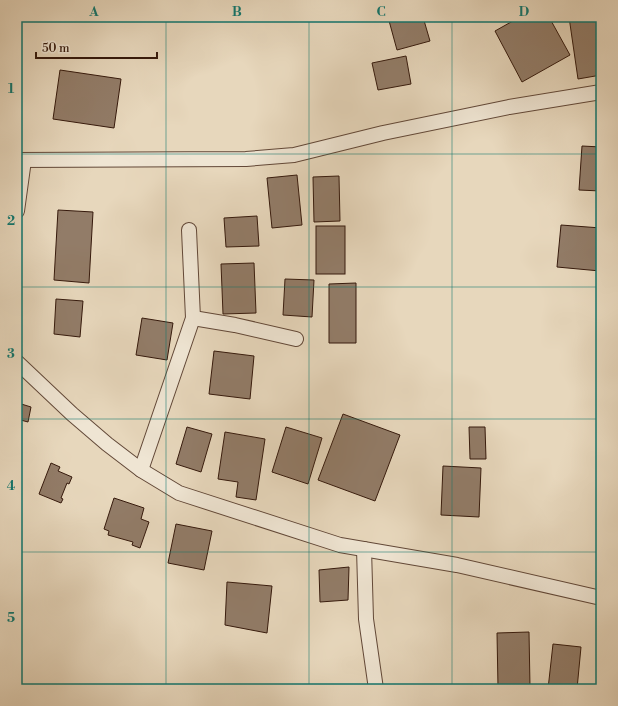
<svg xmlns="http://www.w3.org/2000/svg" width="618" height="706" font-family="'Libre Bodoni',serif">
	<style>
		.building { fill: #927c68; stroke: #35190c }
		.lines { fill: none; stroke-linecap: round; stroke-linejoin: round }
		.street-casing { stroke: #624838; stroke-width: 16 }
		.street { stroke: #efe5d3; stroke-width: 14 }
		.grid { fill: none; stroke: #0f766e; stroke-width: 1; stroke-opacity: 0.55 }
		.neatline { fill: none; stroke: #0f766e; stroke-width: 1.5 }
		.grid-label { font-size: 13px; text-anchor: middle; font-weight: bold; fill: #0f766e }
	</style>
	<rect width="100%" height="100%" fill="#e7d7bc"/>
	<filter id="stains"><feTurbulence type="fractalNoise" baseFrequency=".005" numOctaves="4"/><feColorMatrix values="0 0 0 0 .2 0 0 0 0 .09 0 0 0 0 .02 0 0 0 .5 -.17"/></filter>
	<radialGradient id="worn" r=".72"><stop offset=".6" stop-color="#630" stop-opacity="0"/><stop offset="1" stop-color="#630" stop-opacity=".3"/></radialGradient>
	<g class="building">
		<path d="M 388,17 L 423,17 L 430,41 L 397,50 Z"/>
		<path d="M 520,17 L 549,17 L 570,55 L 522,82 L 495,31 Z"/>
		<path d="M 569,17 L 601,17 L 601,75 L 578,79 Z"/>
		<path d="M 406,56 L 411,84 L 378,90 L 372,63 Z"/>
		<path d="M 60,70 L 121,79 L 114,128 L 53,119 Z"/>
		<path d="M 582,146 L 601,147 L 601,191 L 579,190 Z"/>
		<path d="M 297,175 L 302,225 L 272,228 L 267,178 Z"/>
		<path d="M 339,176 L 340,221 L 314,222 L 313,177 Z"/>
		<path d="M 58,210 L 93,212 L 89,283 L 54,280 Z"/>
		<path d="M 257,216 L 259,246 L 226,247 L 224,218 Z"/>
		<path d="M 561,225 L 601,228 L 600,271 L 557,267 Z"/>
		<rect x="316" y="226" width="29" height="48"/>
		<path d="M 254,263 L 256,313 L 223,314 L 221,264 Z"/>
		<path d="M 285,279 L 314,280 L 312,317 L 283,315 Z"/>
		<path d="M 356,283 L 356,343 L 329,343 L 329,284 Z"/>
		<path d="M 56,299 L 83,301 L 80,337 L 54,334 Z"/>
		<path d="M 142,318 L 173,323 L 167,360 L 136,355 Z"/>
		<path d="M 214,351 L 254,356 L 250,399 L 209,394 Z"/>
		<path d="M 18,403 L 31,407 L 28,422 L 17,419 Z"/>
		<path d="M 343,414 L 400,435 L 375,501 L 318,480 Z"/>
		<path d="M 187,427 L 212,434 L 201,472 L 176,464 Z"/>
		<path d="M 286,427 L 322,438 L 308,484 L 272,472 Z"/>
		<path d="M 469,427 L 485,427 L 486,459 L 470,459 Z"/>
		<path d="M 225,432 L 265,439 L 256,500 L 236,497 L 238,482 L 218,479 Z"/>
		<path d="M 51,463 L 60,467 L 58,471 L 72,477 L 69,484 L 67,483 L 61,498 L 63,499 L 61,503 L 39,494 Z"/>
		<path d="M 443,466 L 481,468 L 479,517 L 441,515 Z"/>
		<path d="M 114,498 L 144,508 L 141,519 L 149,522 L 140,548 L 132,545 L 133,542 L 108,535 L 109,531 L 104,529 Z"/>
		<path d="M 176,524 L 212,531 L 204,570 L 168,563 Z"/>
		<path d="M 349,567 L 348,600 L 320,602 L 319,570 Z"/>
		<path d="M 227,582 L 272,586 L 267,633 L 225,625 Z"/>
		<path d="M 529,632 L 530,687 L 498,687 L 497,633 Z"/>
		<path d="M 553,644 L 581,647 L 577,689 L 548,689 Z"/>
	</g>
	<g class="lines">
		<defs>
			<g id="street">
				<path d="M 17,160 L 246,159 L 294,155 L 383,133 L 509,107 L 601,92"/>
				<path d="M 17,211 L 24,160"/>
				<path d="M 193,318 L 235,325 L 296,339"/>
				<path d="M 17,362 L 72,414 L 107,444 L 141,470 L 179,493 L 340,545 L 457,565 L 601,598"/>
				<path d="M 141,470 L 193,318 L 189,230"/>
				<path d="M 364,549 L 366,619 L 376,689"/>
			</g>
		</defs>
		<use href="#street" class="street-casing"/>
		<use href="#street" class="street"/>
	</g>
	<path class="grid" d="M 166,17 L 166,689M 309,17 L 309,689M 452,17 L 452,689M 17,154 L 601,154M 17,287 L 601,287M 17,419 L 601,419M 17,552 L 601,552"/>
	<rect width="618" height="706" fill="none" stroke="#e7d7bc" stroke-width="44"/>
	<path d="M36 52v6h121v-6" fill="none" stroke="#35190c" stroke-width="2"/>
	<text x="42" y="52" font-size="12" fill="#35190c" stroke="#efe5d3" stroke-width="3" paint-order="stroke">50 m</text>
	<rect x="22" y="22" width="574" height="662" class="neatline"/>
	<g class="grid-label">
		<text x="94" y="16">A</text>
		<text x="237" y="16">B</text>
		<text x="381" y="16">C</text>
		<text x="524" y="16">D</text>
		<text x="11" y="93">1</text>
		<text x="11" y="225">2</text>
		<text x="11" y="358">3</text>
		<text x="11" y="490">4</text>
		<text x="11" y="622">5</text>
	</g>
	<rect width="100%" height="100%" filter="url(#stains)"/>
	<rect width="100%" height="100%" fill="url(#worn)"/>
</svg>
